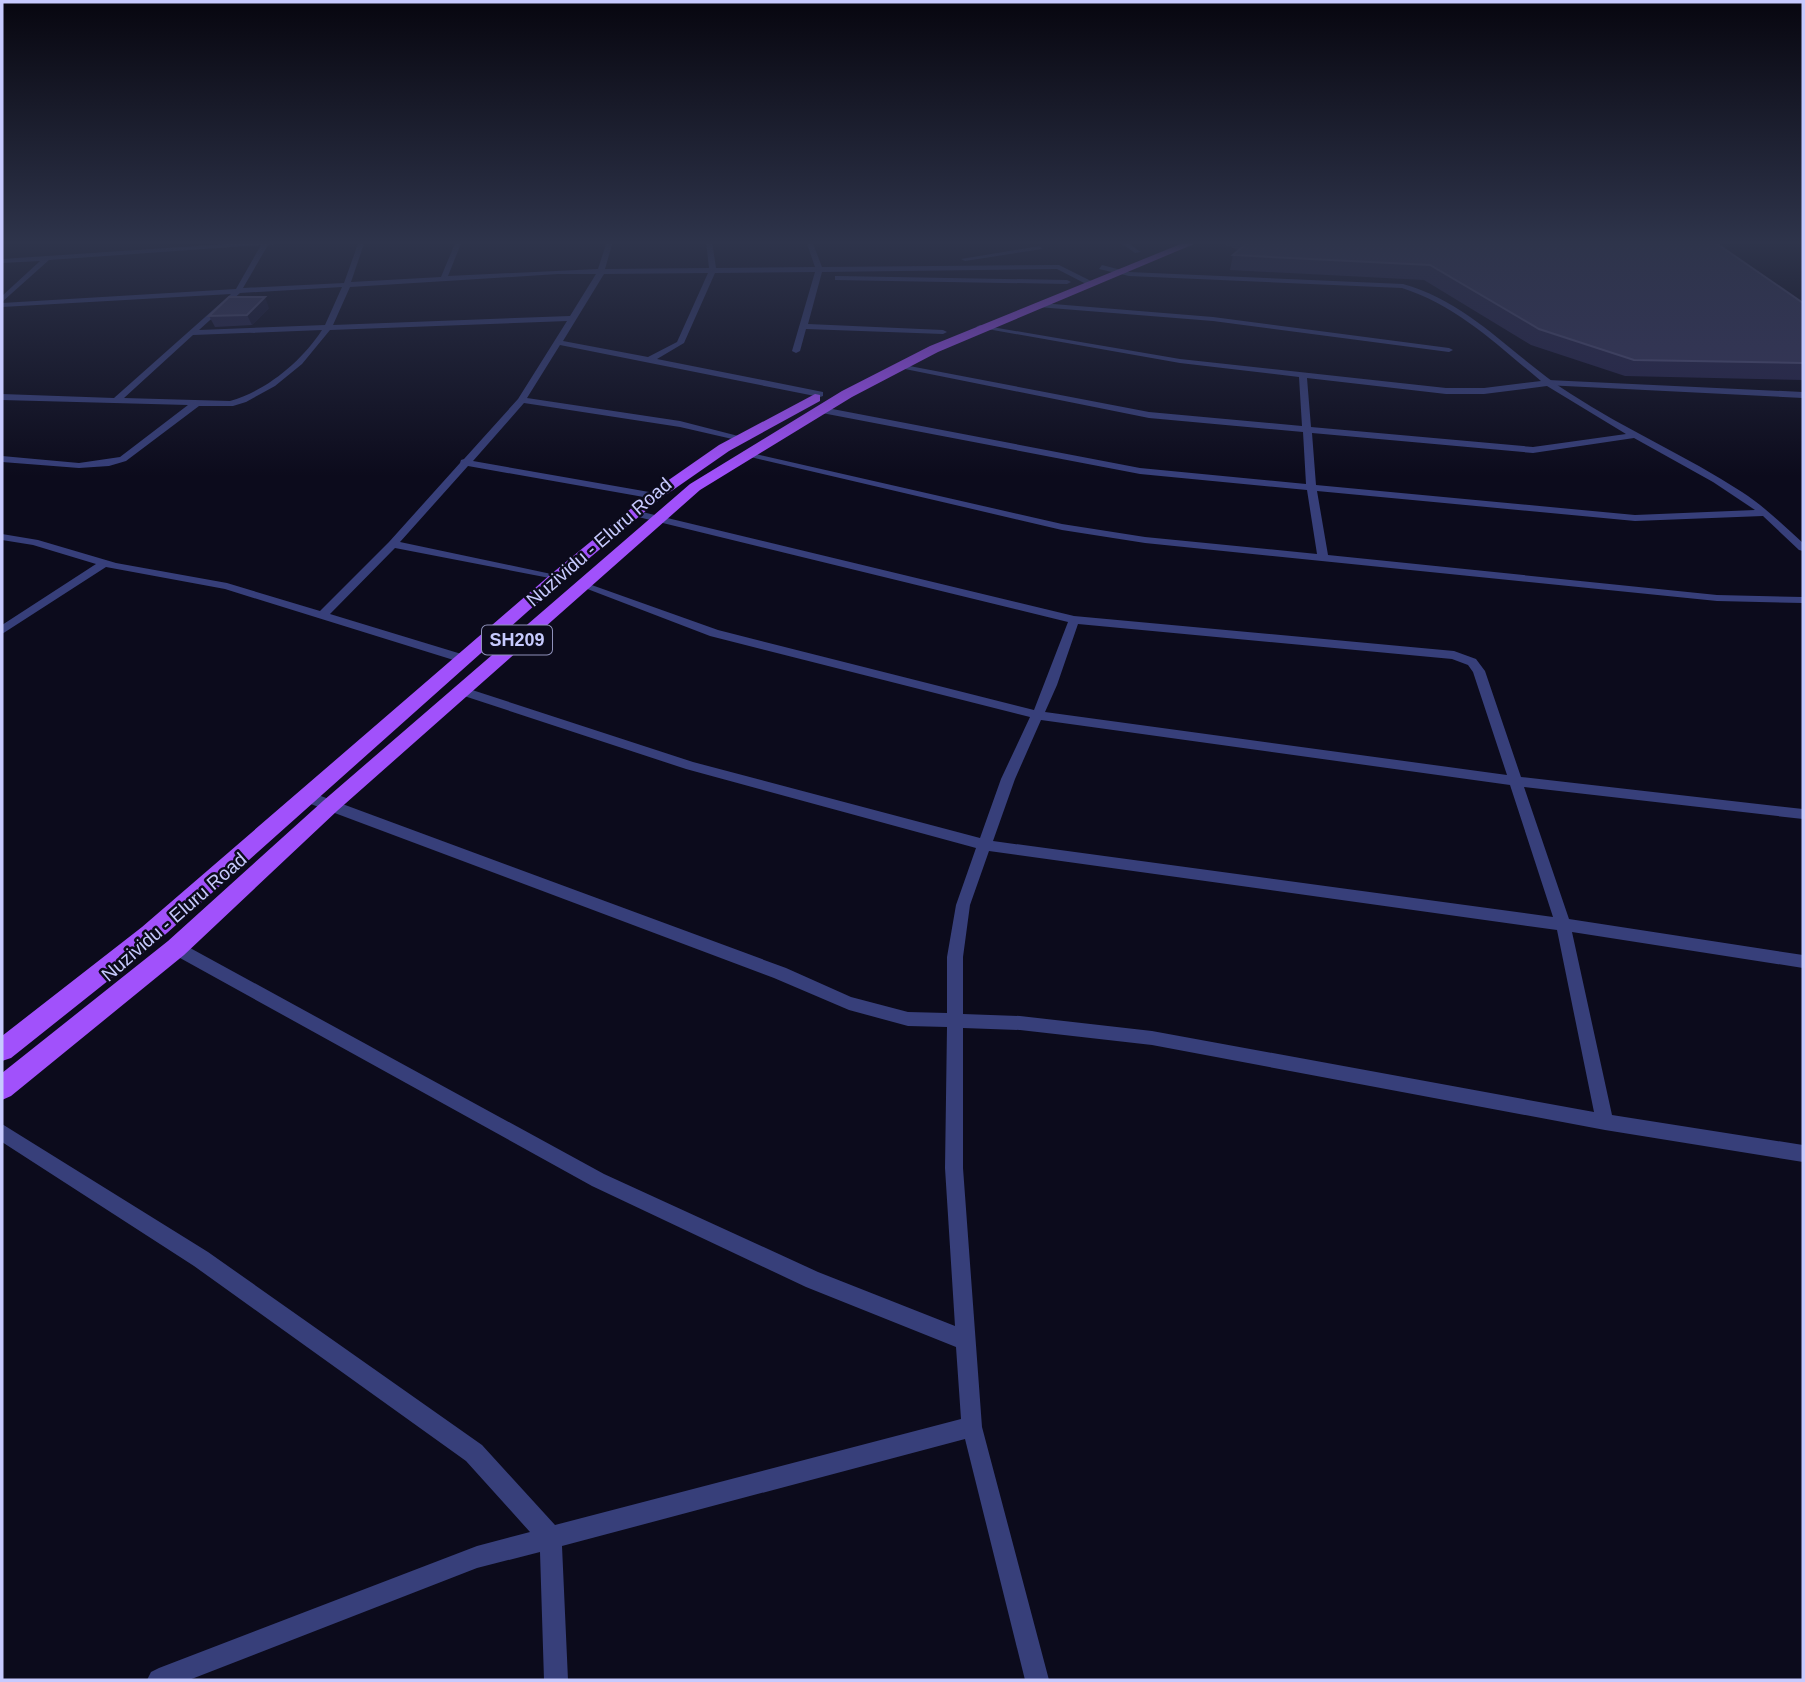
<svg xmlns="http://www.w3.org/2000/svg" width="1805" height="1682" font-family="Arial,sans-serif">
	<style>
		.lines { fill: none; stroke-linecap: round; stroke-linejoin: round }
		.lane { fill: #373f7a; fill-rule: evenodd }
		.street { fill: #373f7a; fill-rule: evenodd }
		.primary { fill: #a151fb; fill-rule: evenodd }
		.wall { fill: #26244a }
		.shaded-wall { fill: #14132f }
		.building { fill: #37365d; stroke: #4e4d76; stroke-width: 2 }
		.labels { text-anchor: middle; dominant-baseline: central; stroke-width: 5; stroke-linejoin: round; paint-order: stroke }
		.shield { fill: #0c0b1c; stroke: #8f91ba; stroke-width: 2 }
		.shield-label { font-size: 18px; font-weight: bold; fill: #c7cafe }
		.street-label { font-size: 19px; fill: #c7cafe; stroke: #0c0b1c }
	</style>
	<rect width="100%" height="100%" fill="#0c0b1c"/>
	<g class="lines">
		<path class="lane" d="M 1548,380 L 1803,392 L 1803,398 L 1545,385 L 1544,383 Z"/>
		<g class="street">
			<path d="M 272,241 L 298,241 L 268,245 L 243,288 L 344,283 L 359,241 L 365,241 L 351,282 L 441,277 L 456,241 L 462,241 L 448,276 L 598,269 L 607,241 L 613,241 L 605,269 L 709,268 L 706,241 L 712,241 L 716,268 L 815,267 L 806,241 L 812,241 L 822,267 L 1059,265 L 1097,284 L 1090,286 L 1057,269 L 822,272 L 808,324 L 943,330 L 947,332 L 943,334 L 806,329 L 800,351 L 796,353 L 792,351 L 815,272 L 715,273 L 684,343 L 657,359 L 823,392 L 823,396 L 820,397 L 560,345 L 527,398 L 680,421 L 746,438 L 741,441 L 680,427 L 524,403 L 473,461 L 655,493 L 660,496 L 655,499 L 468,466 L 400,542 L 556,575 L 561,578 L 560,580 L 395,548 L 330,614 L 468,656 L 468,662 L 460,662 L 225,589 L 106,567 L 2,634 L 2,625 L 96,564 L 33,545 L 2,540 L 2,534 L 38,540 L 116,563 L 227,583 L 320,611 L 389,542 L 460,463 L 461,460 L 464,459 L 518,399 L 567,321 L 330,330 L 302,364 L 275,386 L 246,402 L 233,406 L 199,406 L 126,461 L 109,466 L 79,468 L 2,462 L 2,456 L 79,463 L 120,457 L 188,405 L 2,400 L 2,394 L 114,398 L 231,294 L 2,307 L 2,303 L 236,289 L 261,245 L 49,260 L 2,302 L 2,296 L 40,261 L 2,263 L 2,259 ZM 708,273 L 677,342 L 648,357 L 563,341 L 604,274 ZM 558,274 L 596,274 L 570,316 L 333,325 L 350,287 ZM 342,287 L 325,325 L 199,330 L 240,293 ZM 322,330 C 301,362 266,391 230,401 L 124,398 L 193,335 Z"/>
			<path d="M 1118,241 L 1125,241 L 1141,252 L 1135,253 Z"/>
			<path d="M 1040,246 L 1042,249 L 965,261 L 961,259 Z"/>
			<path d="M 1102,265 L 1129,272 L 1403,284 C 1471,303 1513,357 1571,394 C 1626,430 1687,456 1742,492 C 1765,507 1783,525 1803,543 L 1803,551 L 1799,550 L 1763,516 L 1635,521 L 1317,491 L 1328,555 L 1717,595 L 1803,597 L 1803,603 L 1717,601 L 1145,543 L 1062,530 L 742,455 L 747,452 L 1062,524 L 1145,537 L 1317,554 L 1307,490 L 1140,474 L 822,413 L 818,410 L 822,407 L 1140,468 L 1306,484 L 1303,432 L 1149,418 L 895,367 L 899,364 L 1149,412 L 1302,426 L 1299,377 L 1180,363 L 976,327 L 980,325 L 1180,359 L 1446,388 L 1484,388 L 1541,381 C 1497,345 1458,306 1402,288 L 1129,276 L 1099,269 ZM 1307,378 L 1446,394 L 1484,394 L 1547,386 L 1626,434 L 1533,447 L 1311,427 ZM 1312,433 L 1533,453 L 1634,438 L 1713,482 L 1755,510 L 1635,515 L 1316,485 Z"/>
			<path d="M 838,276 L 1067,280 L 1071,282 L 1067,284 L 835,280 L 835,276 Z"/>
			<path d="M 1041,303 L 1213,317 L 1449,348 L 1453,350 L 1449,352 L 1213,321 L 1038,307 L 1038,303 Z"/>
			<path d="M 634,510 L 1074,616 L 1454,651 L 1476,659 L 1485,671 L 1521,777 L 1803,809 L 1803,819 L 1524,787 L 1569,919 L 1803,955 L 1803,968 L 1572,932 L 1612,1115 L 1803,1145 L 1803,1162 L 1605,1130 L 1152,1045 L 1020,1030 L 963,1028 L 963,1168 L 982,1427 L 1049,1680 L 1025,1680 L 965,1439 L 562,1546 L 568,1680 L 544,1680 L 540,1552 L 477,1568 L 189,1680 L 147,1680 L 151,1672 L 159,1668 L 477,1546 L 530,1532 L 466,1461 L 194,1266 L 2,1142 L 2,1124 L 208,1252 L 482,1445 L 555,1525 L 961,1419 L 956,1347 L 806,1287 L 592,1186 L 171,953 L 168,948 L 171,943 L 176,942 L 181,943 L 604,1174 L 818,1272 L 955,1326 L 945,1168 L 947,1027 L 908,1026 L 849,1010 L 774,978 L 300,800 L 298,796 L 300,792 L 310,792 L 786,968 L 851,997 L 908,1012 L 947,1013 L 947,957 L 956,905 L 976,848 L 686,769 L 458,694 L 456,691 L 458,688 L 466,688 L 693,762 L 980,838 L 1001,779 L 1030,717 L 710,636 L 577,585 L 578,583 L 586,583 L 718,630 L 1034,710 L 1068,622 L 630,515 L 629,513 ZM 1078,624 L 1452,659 L 1468,665 L 1473,672 L 1507,775 L 1045,712 L 1057,685 ZM 1041,720 L 1510,785 L 1553,917 L 993,841 L 1015,779 ZM 989,851 L 1557,930 L 1594,1112 L 1152,1031 L 1020,1016 L 963,1014 L 963,957 L 970,905 Z"/>
		</g>
		<g class="primary">
			<path d="M 1188,241 L 1201,241 L 938,352 L 852,397 L 700,490 L 337,811 L 184,955 L 11,1096 L 2,1100 L 2,1073 L 168,941 L 323,801 L 690,484 L 842,391 L 930,346 Z"/>
			<path d="M 815,394 L 820,395 L 820,401 L 729,451 L 660,499 L 562,581 L 158,941 L 11,1058 L 2,1061 L 2,1036 L 142,927 L 550,575 L 650,493 L 719,445 Z"/>
		</g>
	</g>
	<g class="wall">
		<path d="M 1226,241 L 1713,241 L 1803,303 L 1803,380 L 1625,376 L 1531,345 L 1424,280 L 1230,270 L 1233,255 L 1239,251 L 1225,244 Z"/>
		<path d="M 269,308 L 252,325 L 215,327 L 209,316 Z"/>
	</g>
	<path class="shaded-wall" d="M 265,297 L 269,308 L 252,325 L 247,315 Z"/>
	<g class="building">
		<path d="M 1250,241 L 1713,241 L 1803,303 L 1803,363 L 1634,360 L 1539,329 L 1430,265 L 1233,255 Z"/>
		<path d="M 229,297 L 265,297 L 247,315 L 209,316 Z"/>
	</g>
	<linearGradient id="sky" x2="0" y2="1"><stop stop-color="#07060f"/><stop offset="0.51" stop-color="#2e344b"/><stop offset="1" stop-color="#2e344b" stop-opacity="0"/></linearGradient>
	<rect width="1805" height="476" fill="url(#sky)"/>
	<g class="labels">
		<rect class="shield" x="482" y="625.5" width="70" height="29" rx="5"/>
		<g class="shield-label">
			<text x="517" y="640">SH209</text>
		</g>
		<g class="street-label">
			<text transform="translate(599 542) rotate(-41)">Nuzividu - Eluru Road</text>
			<text transform="translate(174 917) rotate(-41)">Nuzividu - Eluru Road</text>
		</g>
	</g>
	<rect width="1805" height="1682" fill="none" stroke="#c7cafe" stroke-width="7"/>
</svg>
